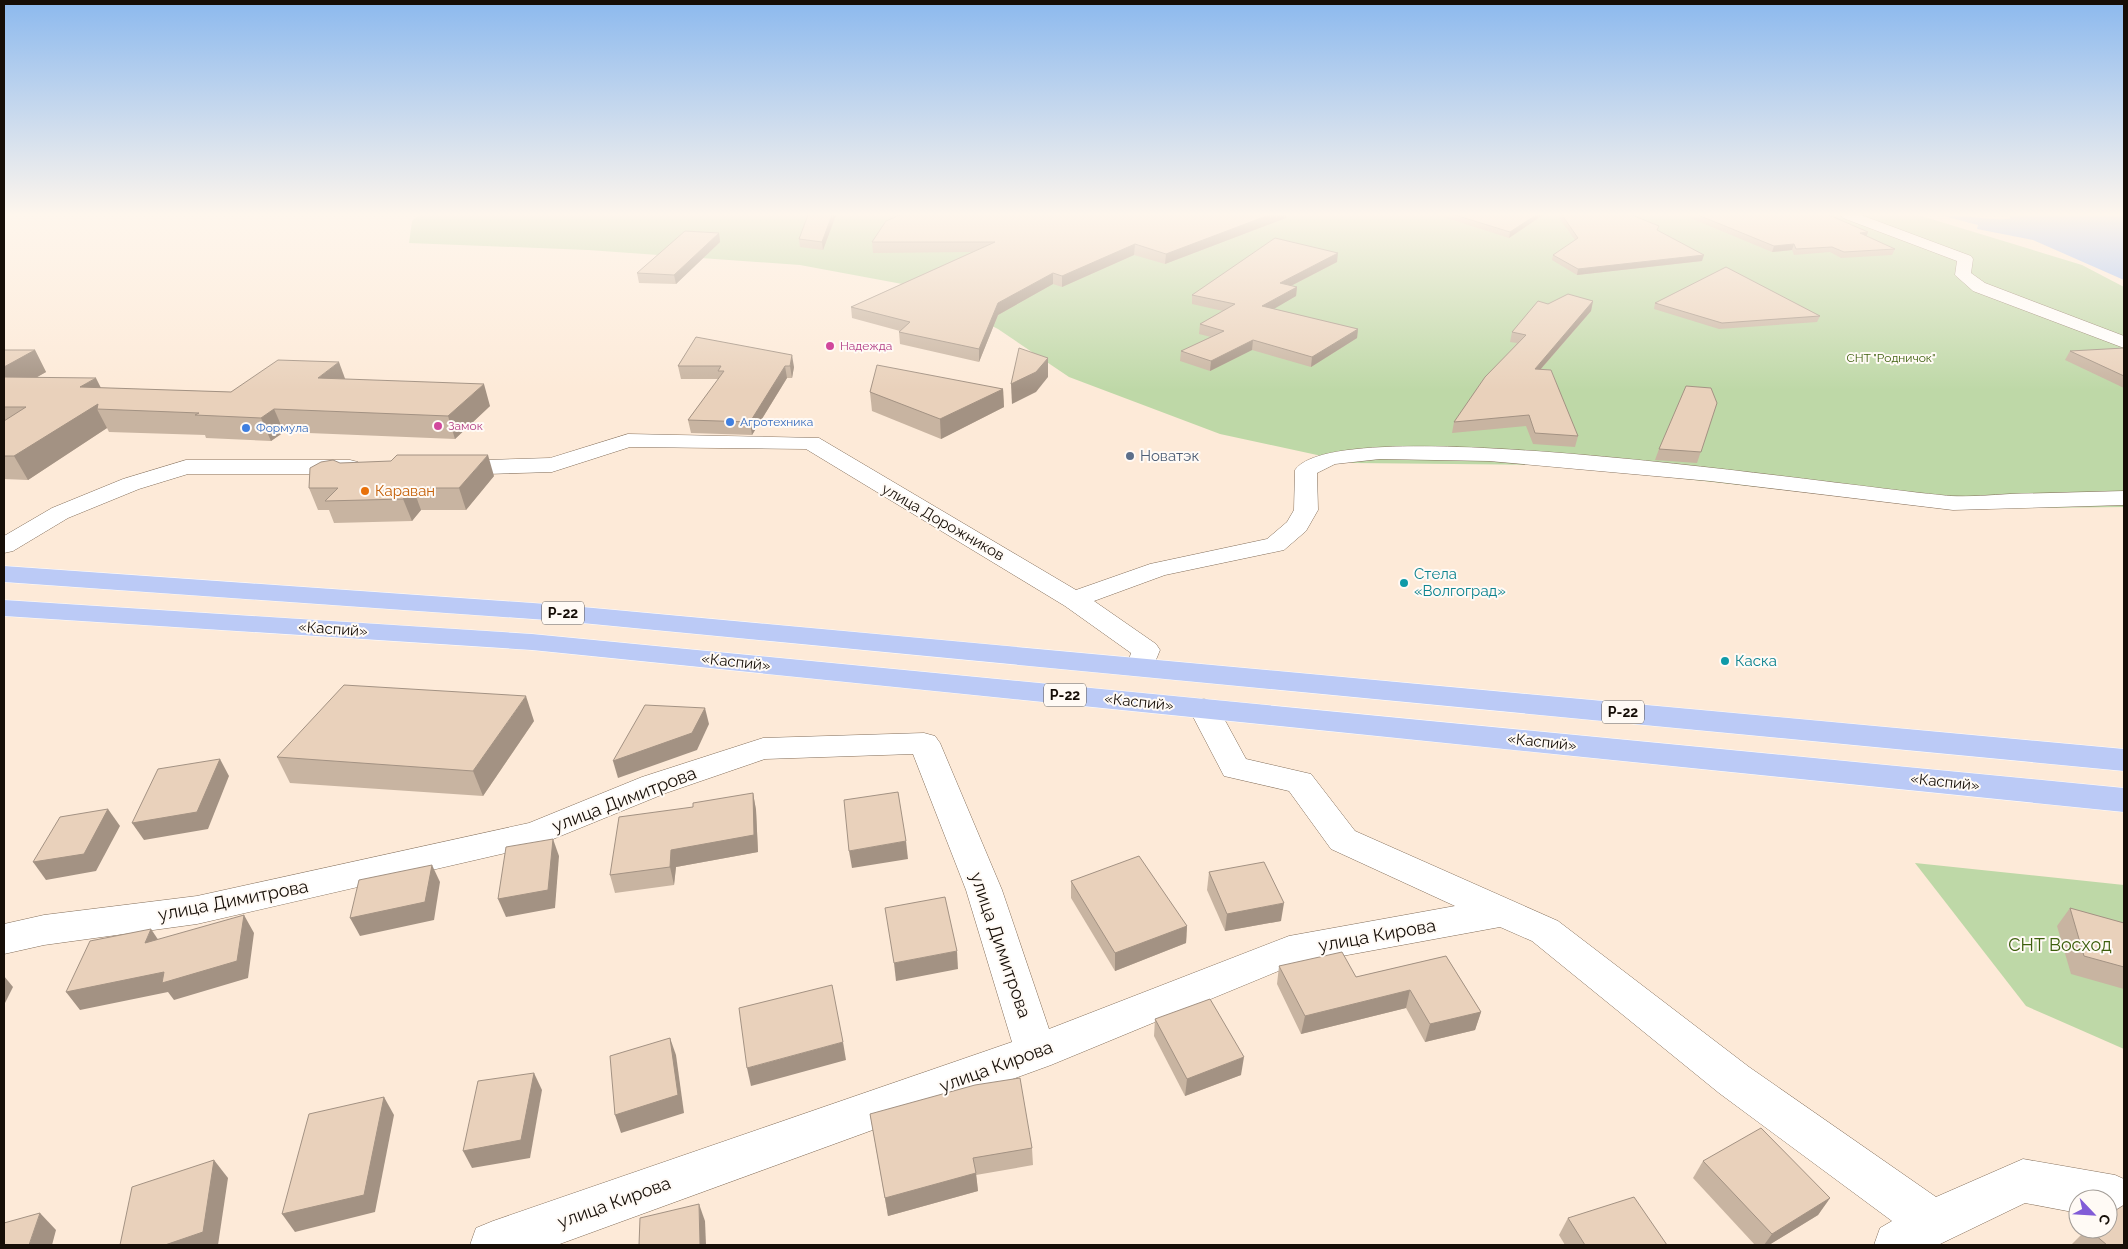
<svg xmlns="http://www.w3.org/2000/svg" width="2128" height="1249" font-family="Raleway,sans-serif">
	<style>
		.green { fill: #bed8a7 }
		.water { fill: #a2c1f6 }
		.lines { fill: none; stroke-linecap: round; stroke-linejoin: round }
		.minor-casing { stroke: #846f5b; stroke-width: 1 }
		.trunk-casing { stroke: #fff; stroke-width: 1 }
		.minor { fill: #fff; fill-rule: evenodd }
		.trunk { fill: #bbcaf6; fill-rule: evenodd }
		.wall { fill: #c8b4a1 }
		.shaded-wall { fill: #a39283 }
		.building { fill: #e9d1bb; stroke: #a39283 }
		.hotel-dot { fill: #d1479c; stroke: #fffaf5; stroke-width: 2 }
		.shop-dot { fill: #3f7fe0; stroke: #fffaf5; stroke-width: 2 }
		.service-dot { fill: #5c6f8a; stroke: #fffaf5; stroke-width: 2 }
		.food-dot { fill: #e8710a; stroke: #fffaf5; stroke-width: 2 }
		.culture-dot { fill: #0f9aa8; stroke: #fffaf5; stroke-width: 2 }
		.labels { text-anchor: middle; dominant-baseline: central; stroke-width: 4; stroke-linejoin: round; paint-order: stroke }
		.far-hotel-label { font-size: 12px; fill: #b23c85; stroke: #fffaf5; text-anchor: start }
		.far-park-label { font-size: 12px; fill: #3d5f0d; stroke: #fffaf5 }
		.far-shop-label { font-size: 12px; fill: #366cbe; stroke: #fffaf5; text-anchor: start }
		.shield { fill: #fffaf5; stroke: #5c554e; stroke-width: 1 }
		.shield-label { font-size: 14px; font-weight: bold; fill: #160e07 }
		.service-label { font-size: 15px; fill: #4e5e75; stroke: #fffaf5; text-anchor: start }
		.food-label { font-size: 15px; fill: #c56008; stroke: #fffaf5; text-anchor: start }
		.street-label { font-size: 15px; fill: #160e07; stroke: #fffaf5 }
		.culture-label { font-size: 15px; fill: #0d838f; stroke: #fffaf5; text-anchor: start }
		.near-street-label { font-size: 18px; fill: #160e07; stroke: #fffaf5 }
		.near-park-label { font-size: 18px; fill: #3d5f0d; stroke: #fffaf5 }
	</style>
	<rect width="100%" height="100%" fill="#fdead8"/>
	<g class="green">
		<path d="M 419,215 L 1918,215 L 2082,265 L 2124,287 L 2124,507 L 1956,509 L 1559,465 L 1354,463 L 1220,434 L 1069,377 L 998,329 L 913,286 L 800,265 L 588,250 L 409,243 L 412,221 Z"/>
		<path d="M 1915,863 L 2124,885 L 2124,1049 L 2026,1006 Z"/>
	</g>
	<path class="water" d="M 1940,215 C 1963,215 1986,220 2010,219 L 2010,215 L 2123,215 L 2124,280 L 2033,240 L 1977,229 L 1978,225 Z"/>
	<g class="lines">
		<defs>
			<g id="minor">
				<path d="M 1841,215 L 1861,215 L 1971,256 L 1973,259 L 1971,273 L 1985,283 L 2124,336 L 2124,348 L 1973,291 L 1955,275 L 1957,261 L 1843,218 Z"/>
				<path d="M 628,434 L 819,438 L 1076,590 L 1150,564 L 1267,539 L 1287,522 L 1294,510 L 1295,470 C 1338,407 1858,489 1951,496 C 1971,497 1991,495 2010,494 C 2048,493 2086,492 2124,491 L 2124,505 L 1953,510 L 1710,481 L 1489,461 L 1380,459 L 1335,464 L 1317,473 L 1318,510 L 1306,531 L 1284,550 L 1165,575 L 1094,601 L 1156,644 L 1160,650 L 1151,672 L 1141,675 L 1131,672 L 1127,666 L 1131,653 L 1065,606 L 806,449 L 630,447 L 552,472 L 455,475 L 447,473 L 444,468 L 447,463 L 455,461 L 550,458 Z"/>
				<path d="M 186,460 L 350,460 L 358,462 L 361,467 L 358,472 L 350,474 L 188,474 L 139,489 L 68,518 L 13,551 L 4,553 L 4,536 L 52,508 L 123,479 Z"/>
				<path d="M 1204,699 L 1215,702 L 1246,759 L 1311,774 L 1355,831 L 1558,921 L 1749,1067 L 1936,1197 L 2023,1159 L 2115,1175 L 2124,1179 L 2124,1225 L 2108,1219 L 2108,1199 L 2078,1199 L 2078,1213 L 2025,1203 L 1938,1245 L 1874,1245 L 1880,1228 L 1892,1221 L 1719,1093 L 1532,941 L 1500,927 L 1293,965 L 1051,1065 L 557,1245 L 470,1245 L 476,1228 L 493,1221 L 1012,1042 L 966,890 L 913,754 L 765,759 L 666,793 L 536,846 L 197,924 L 44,945 L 4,954 L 4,924 L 44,915 L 197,896 L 529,823 L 642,777 L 763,738 L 924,733 L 935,736 L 940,743 L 1002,890 L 1049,1029 L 1289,936 L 1455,906 L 1331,849 L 1289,791 L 1224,776 L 1189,709 L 1193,702 Z"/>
			</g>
			<g id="trunk">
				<path d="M 4,566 L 561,605 L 2124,749 L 2124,771 L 561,621 L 4,582 Z"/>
				<path d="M 4,600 L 532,634 L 2124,788 L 2124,812 L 532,650 L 4,616 Z"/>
			</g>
		</defs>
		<use href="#minor" class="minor-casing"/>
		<use href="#trunk" class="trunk-casing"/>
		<use href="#minor" class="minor"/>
		<use href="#trunk" class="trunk"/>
	</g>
	<g class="wall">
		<path d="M 836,215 L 823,250 L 800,247 L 799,239 Z"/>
		<path d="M 1437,215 L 1543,215 L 1509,238 Z"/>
		<path d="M 1557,215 L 1632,215 L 1659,226 L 1657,231 L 1702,261 L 1577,275 L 1552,260 L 1553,255 L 1575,240 Z"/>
		<path d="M 1683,215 L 1829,215 L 1867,236 L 1895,249 L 1892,255 L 1841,258 L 1830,252 L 1794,255 L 1792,250 L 1772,252 Z"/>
		<path d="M 1286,218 L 1165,264 L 1134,255 L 1062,287 L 1053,284 L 998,315 L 979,362 L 900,344 L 899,332 L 900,331 L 852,318 L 851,307 L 972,252 L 873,253 L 872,242 Z"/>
		<path d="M 719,233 L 720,242 L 676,284 L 639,283 L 637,273 Z"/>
		<path d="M 1337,262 L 1291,286 L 1297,287 L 1296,296 L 1273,309 L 1358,329 L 1357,338 L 1311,367 L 1252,350 L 1210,371 L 1180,361 L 1181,351 L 1211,337 L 1199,334 L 1200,324 L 1223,311 L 1192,304 L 1192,295 Z"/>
		<path d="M 1593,301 L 1591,311 L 1541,369 L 1578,436 L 1575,447 L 1533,444 L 1526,426 L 1452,433 L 1454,422 L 1517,343 L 1510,342 L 1512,332 L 1548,304 Z"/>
		<path d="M 1655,303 L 1820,316 L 1817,322 L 1719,329 L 1654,309 Z"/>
		<path d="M 696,337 L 794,367 L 792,378 L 787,378 L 752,435 L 691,433 L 688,420 L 719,379 L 681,379 L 678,366 Z"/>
		<path d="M 2124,348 L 2124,388 L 2065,360 L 2070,351 Z"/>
		<path d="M 4,350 L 35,350 L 46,372 L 37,377 L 101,388 L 231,392 L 345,379 L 490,406 L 455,439 L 284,432 L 271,441 L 206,438 L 205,435 L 109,432 L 107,428 L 28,480 L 4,479 Z"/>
		<path d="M 1003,389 L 1004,407 L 941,439 L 872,411 L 870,392 Z"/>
		<path d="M 1717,403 L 1697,463 L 1655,460 L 1659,449 Z"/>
		<path d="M 340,463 L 494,476 L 466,510 L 421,510 L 412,521 L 334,523 L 329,510 L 318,510 L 309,488 Z"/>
		<path d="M 534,721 L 483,796 L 290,783 L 277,757 Z"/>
		<path d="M 753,793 L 756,810 L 758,852 L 676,867 L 674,885 L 615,893 L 610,875 Z"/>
		<path d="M 1209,872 L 1281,921 L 1225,931 L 1207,890 Z"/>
		<path d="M 1071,881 L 1187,926 L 1186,943 L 1115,971 L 1071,898 Z"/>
		<path d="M 2070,908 L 2124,923 L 2124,989 L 2071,974 L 2057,926 Z"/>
		<path d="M 1446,956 L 1481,1012 L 1475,1030 L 1425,1042 L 1406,1008 L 1301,1034 L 1277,984 L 1279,966 L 1356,977 Z"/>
		<path d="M 1155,1019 L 1241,1075 L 1185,1096 L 1154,1036 Z"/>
		<path d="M 870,1114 L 1032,1148 L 1033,1165 L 976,1175 L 978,1191 L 888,1216 Z"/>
		<path d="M 1703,1161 L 1830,1198 L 1818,1215 L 1769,1245 L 1755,1245 L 1693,1178 Z"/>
		<path d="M 1568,1218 L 1667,1245 L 1565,1245 L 1559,1235 Z"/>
		<path d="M 2087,1229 L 2108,1229 L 2124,1245 L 2071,1245 Z"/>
	</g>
	<g class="shaded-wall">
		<path d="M 832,215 L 836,215 L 823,250 L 822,242 Z"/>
		<path d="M 1269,215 L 1286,215 L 1286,218 L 1165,264 L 1166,254 Z"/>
		<path d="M 1536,215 L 1543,215 L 1509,238 L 1510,232 Z"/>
		<path d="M 1868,232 L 1866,238 L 1860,233 Z"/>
		<path d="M 719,233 L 720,242 L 676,284 L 674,275 Z"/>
		<path d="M 1135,244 L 1134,255 L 1062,287 L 1062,276 Z"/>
		<path d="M 1794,244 L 1792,250 L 1772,252 L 1774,246 Z"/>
		<path d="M 1338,253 L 1337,262 L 1279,292 L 1280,283 Z"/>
		<path d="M 1704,255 L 1702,261 L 1577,275 L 1578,269 Z"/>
		<path d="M 1053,273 L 1053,284 L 998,315 L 979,362 L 979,349 L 998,303 Z"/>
		<path d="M 1297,287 L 1296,296 L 1262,316 L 1262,306 Z"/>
		<path d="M 1593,301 L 1591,311 L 1532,379 L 1535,369 Z"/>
		<path d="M 1358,329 L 1357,338 L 1311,367 L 1312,357 Z"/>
		<path d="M 1253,340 L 1252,350 L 1210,371 L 1211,361 Z"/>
		<path d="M 35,350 L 46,372 L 4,396 L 4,367 Z"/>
		<path d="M 792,355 L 794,367 L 792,378 L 790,366 Z"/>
		<path d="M 1048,358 L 1048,377 L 1036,392 L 1012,404 L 1011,384 Z"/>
		<path d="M 339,362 L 347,384 L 318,378 Z"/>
		<path d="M 785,366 L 787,378 L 752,435 L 750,422 Z"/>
		<path d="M 96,378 L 107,400 L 97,409 L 107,428 L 28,480 L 14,456 L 80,387 Z"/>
		<path d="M 484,384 L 490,406 L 455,439 L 448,416 Z"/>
		<path d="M 1003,389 L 1004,407 L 941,439 L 940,419 Z"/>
		<path d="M 274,409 L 284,432 L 271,441 L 261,418 Z"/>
		<path d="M 488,455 L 494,476 L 466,510 L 459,488 Z"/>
		<path d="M 413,488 L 421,510 L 412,521 L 403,499 Z"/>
		<path d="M 526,696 L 534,721 L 483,796 L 473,771 Z"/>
		<path d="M 705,708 L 709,724 L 697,750 L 618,778 L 613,761 Z"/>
		<path d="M 220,759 L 229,776 L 208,829 L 144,840 L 132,823 Z"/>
		<path d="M 753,793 L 756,810 L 758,852 L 676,867 L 674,885 L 670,867 L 671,850 Z"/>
		<path d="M 108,809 L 120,826 L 96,871 L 46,880 L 33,862 Z"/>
		<path d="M 553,839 L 559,856 L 555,908 L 506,917 L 498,899 Z"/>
		<path d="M 906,841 L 908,859 L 852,868 L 849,851 Z"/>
		<path d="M 432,865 L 440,882 L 434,920 L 360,936 L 350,918 Z"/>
		<path d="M 1284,903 L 1281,921 L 1225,931 L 1227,914 Z"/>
		<path d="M 244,915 L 254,933 L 248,978 L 174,1000 L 168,992 L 80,1010 L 66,992 Z"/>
		<path d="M 1187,926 L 1186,943 L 1115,971 L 1115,953 Z"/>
		<path d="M 151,929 L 163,947 L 145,943 Z"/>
		<path d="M 957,951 L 958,969 L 896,981 L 894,963 Z"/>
		<path d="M 4,976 L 13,987 L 4,1005 Z"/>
		<path d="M 1410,990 L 1406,1008 L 1301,1034 L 1305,1016 Z"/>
		<path d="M 1481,1012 L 1475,1030 L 1425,1042 L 1430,1024 Z"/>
		<path d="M 670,1038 L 676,1055 L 684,1113 L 621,1133 L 615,1115 Z"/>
		<path d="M 843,1042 L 846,1060 L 751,1086 L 747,1068 Z"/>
		<path d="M 1244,1057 L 1241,1075 L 1185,1096 L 1187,1079 Z"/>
		<path d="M 534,1073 L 542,1090 L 530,1158 L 472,1168 L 463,1151 Z"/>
		<path d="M 384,1097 L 394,1115 L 375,1212 L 295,1232 L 282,1214 Z"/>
		<path d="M 214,1160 L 228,1178 L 218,1245 L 165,1245 Z"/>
		<path d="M 976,1173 L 978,1191 L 888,1216 L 885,1198 Z"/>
		<path d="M 1830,1198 L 1818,1215 L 1769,1245 L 1764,1245 L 1772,1234 Z"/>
		<path d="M 699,1204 L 705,1221 L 706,1245 L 700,1245 Z"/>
		<path d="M 40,1213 L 56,1230 L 52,1245 L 29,1245 Z"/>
	</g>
	<g class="building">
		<path d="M 808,215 L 832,215 L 822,242 L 799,239 Z"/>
		<path d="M 900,215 L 1269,215 L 1166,254 L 1135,244 L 1062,276 L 1053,273 L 998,303 L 979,349 L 899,332 L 910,322 L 851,307 L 995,242 L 872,242 L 886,221 Z"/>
		<path d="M 1455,215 L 1536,215 L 1510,232 Z"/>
		<path d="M 1562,215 L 1632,215 L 1659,226 L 1657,230 L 1704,255 L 1578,269 L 1553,255 L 1578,238 Z"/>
		<path d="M 1698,215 L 1829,215 L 1868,232 L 1860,233 L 1895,249 L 1844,252 L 1832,247 L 1796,249 L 1794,244 L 1774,246 Z"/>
		<path d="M 685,231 L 719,233 L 674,275 L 637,273 Z"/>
		<path d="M 1275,238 L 1338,253 L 1280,283 L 1297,287 L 1262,306 L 1358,329 L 1312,357 L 1253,340 L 1211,361 L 1181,351 L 1224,331 L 1200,324 L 1235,304 L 1192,295 Z"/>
		<path d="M 1726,267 L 1820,316 L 1722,323 L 1655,303 Z"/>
		<path d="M 1568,294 L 1593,301 L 1535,369 L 1551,370 L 1578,436 L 1535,433 L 1529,415 L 1454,422 L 1485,377 L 1526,335 L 1512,332 L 1538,301 L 1548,304 Z"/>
		<path d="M 696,337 L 792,355 L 790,366 L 785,366 L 750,422 L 688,420 L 724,371 L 718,371 L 721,366 L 678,366 Z"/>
		<path d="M 1019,348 L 1048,358 L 1036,372 L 1011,384 Z"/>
		<path d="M 2124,348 L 2124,376 L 2070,351 Z"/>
		<path d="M 4,350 L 35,350 L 4,367 Z"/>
		<path d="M 278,360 L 339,362 L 318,378 L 484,384 L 448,416 L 274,409 L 261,418 L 195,415 L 199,413 L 97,409 L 98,404 L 14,456 L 4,456 L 4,421 L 26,407 L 4,407 L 4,377 L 96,378 L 80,387 L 231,392 Z"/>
		<path d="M 877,365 L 1003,389 L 940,419 L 870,392 Z"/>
		<path d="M 1686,386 L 1711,388 L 1717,403 L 1701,452 L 1659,449 Z"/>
		<path d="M 397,455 L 488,455 L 459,488 L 413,488 L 403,499 L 325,501 L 338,488 L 309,488 L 310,468 L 321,462 L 333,460 L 340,463 L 391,461 Z"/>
		<path d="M 344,685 L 526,696 L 473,771 L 277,757 Z"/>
		<path d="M 645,705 L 705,708 L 692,733 L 613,761 Z"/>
		<path d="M 220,759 L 197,812 L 132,823 L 158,769 Z"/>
		<path d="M 898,792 L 906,841 L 849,851 L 844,800 Z"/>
		<path d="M 753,793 L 754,835 L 671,850 L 670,867 L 610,875 L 619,817 L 693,807 L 693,803 Z"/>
		<path d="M 108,809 L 84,854 L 33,862 L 60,817 Z"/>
		<path d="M 553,839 L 548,890 L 498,899 L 506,847 Z"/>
		<path d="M 1139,856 L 1187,926 L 1115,953 L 1071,881 Z"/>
		<path d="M 1264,862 L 1284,903 L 1227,914 L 1209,872 Z"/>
		<path d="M 432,865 L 425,902 L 350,918 L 359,880 Z"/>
		<path d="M 945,897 L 957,951 L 894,963 L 885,908 Z"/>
		<path d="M 2070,908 L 2124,923 L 2124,967 L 2084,956 Z"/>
		<path d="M 244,915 L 237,961 L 162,983 L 164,972 L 66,992 L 90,941 L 151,929 L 145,943 Z"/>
		<path d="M 1342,952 L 1356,977 L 1446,956 L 1481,1012 L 1430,1024 L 1410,990 L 1305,1016 L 1279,966 Z"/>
		<path d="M 832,985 L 843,1042 L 747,1068 L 739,1008 Z"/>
		<path d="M 1210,999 L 1244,1057 L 1187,1079 L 1155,1019 Z"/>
		<path d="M 670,1038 L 678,1095 L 615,1115 L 610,1056 Z"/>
		<path d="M 534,1073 L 521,1140 L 463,1151 L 478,1081 Z"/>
		<path d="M 1020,1078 L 1032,1148 L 973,1158 L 976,1173 L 885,1198 L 870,1114 L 975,1085 Z"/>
		<path d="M 384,1097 L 364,1195 L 282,1214 L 309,1114 Z"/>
		<path d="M 1761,1128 L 1830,1198 L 1772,1234 L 1703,1161 Z"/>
		<path d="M 214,1160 L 203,1232 L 165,1245 L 120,1245 L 132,1187 Z"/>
		<path d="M 1634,1197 L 1667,1245 L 1585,1245 L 1568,1218 Z"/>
		<path d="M 699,1204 L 700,1245 L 639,1245 L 640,1218 Z"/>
		<path d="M 2124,1205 L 2124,1245 L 2107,1245 L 2088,1229 L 2108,1229 L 2108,1215 Z"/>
		<path d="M 40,1213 L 29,1245 L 4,1245 L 4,1223 Z"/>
	</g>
	<linearGradient id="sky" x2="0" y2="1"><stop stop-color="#8cb9ee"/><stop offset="0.55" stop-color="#fef6ed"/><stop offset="1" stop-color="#fef6ed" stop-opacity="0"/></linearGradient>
	<rect width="2128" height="390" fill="url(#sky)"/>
	<g class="hotel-dot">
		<circle cx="830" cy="346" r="5"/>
		<circle cx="438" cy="426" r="5"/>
	</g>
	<g class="shop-dot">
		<circle cx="730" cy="422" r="5"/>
		<circle cx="246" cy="428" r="5"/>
	</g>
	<circle class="service-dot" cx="1130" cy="456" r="5"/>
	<circle class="food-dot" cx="365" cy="491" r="5"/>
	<g class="culture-dot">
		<circle cx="1404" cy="583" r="5"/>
		<circle cx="1725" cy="661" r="5"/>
	</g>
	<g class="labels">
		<g class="far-hotel-label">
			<text x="840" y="346">Надежда</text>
			<text x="448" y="426">Замок</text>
		</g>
		<g class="far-park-label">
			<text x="1891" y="358">СНТ "Родничок"</text>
		</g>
		<g class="far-shop-label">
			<text x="740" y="422">Агротехника</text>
			<text x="256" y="428">Формула</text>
		</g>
		<g class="shield">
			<rect x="542" y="601.5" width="42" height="23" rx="4"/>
			<rect x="1044" y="683.5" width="42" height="23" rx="4"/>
			<rect x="1602" y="700.5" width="42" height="23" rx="4"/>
		</g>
		<g class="shield-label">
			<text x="563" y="613">Р-22</text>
			<text x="1065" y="695">Р-22</text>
			<text x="1623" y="712">Р-22</text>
		</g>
		<g class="service-label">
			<text x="1140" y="456">Новатэк</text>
		</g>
		<g class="food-label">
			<text x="375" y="491">Караван</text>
		</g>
		<g class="street-label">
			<text transform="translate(943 522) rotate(30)">улица Дорожников</text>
			<text transform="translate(333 629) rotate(4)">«Каспий»</text>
			<text transform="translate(736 662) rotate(6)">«Каспий»</text>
			<text transform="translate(1139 702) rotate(6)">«Каспий»</text>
			<text transform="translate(1542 742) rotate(6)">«Каспий»</text>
			<text transform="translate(1945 782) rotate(6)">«Каспий»</text>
		</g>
		<g class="culture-label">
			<text x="1414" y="574">Стела<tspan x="1414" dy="17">«Волгоград»</tspan></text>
			<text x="1735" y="661">Каска</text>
		</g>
		<g class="near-street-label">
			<text transform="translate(624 799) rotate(-21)">улица Димитрова</text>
			<text transform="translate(233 900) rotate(-11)">улица Димитрова</text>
			<text transform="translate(1377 935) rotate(-10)">улица Кирова</text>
			<text transform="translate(1001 945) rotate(71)">улица Димитрова</text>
			<text transform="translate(996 1066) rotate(-20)">улица Кирова</text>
			<text transform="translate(614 1202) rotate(-20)">улица Кирова</text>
		</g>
		<g class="near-park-label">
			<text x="2060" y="944">СНТ Восход</text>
		</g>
	</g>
	<rect width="2128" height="1249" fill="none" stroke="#160e07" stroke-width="10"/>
	<g transform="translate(2093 1214) rotate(115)"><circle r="24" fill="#fffaf5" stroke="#a29c96"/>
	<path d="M0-4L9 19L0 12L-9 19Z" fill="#815cd7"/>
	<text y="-8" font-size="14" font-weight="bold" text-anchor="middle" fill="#160e07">С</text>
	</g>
</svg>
